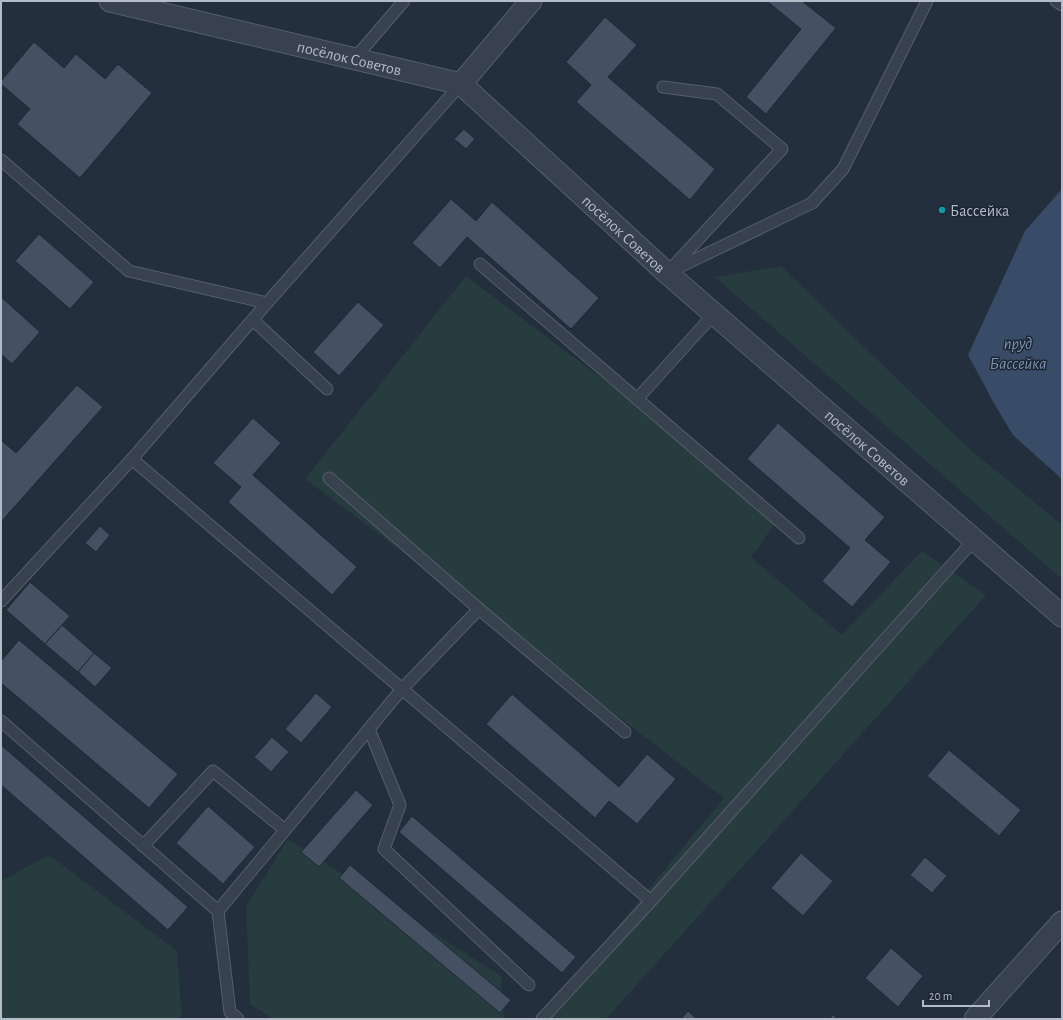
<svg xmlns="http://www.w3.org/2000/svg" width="1063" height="1020" font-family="'Alegreya Sans',sans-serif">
<rect width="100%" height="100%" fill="#242f3e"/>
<g fill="#263c3f">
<polygon points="781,266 966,446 1062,525 1062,579 715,277"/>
<polygon points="466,276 782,514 751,557 842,635 922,551 986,595 606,1019 541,1019 724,798 479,609 305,479"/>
<polygon points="288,839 501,976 504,1019 273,1019 250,1004 246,907"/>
<polygon points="49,855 177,951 182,1019 1,1019 1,881"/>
</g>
<polygon fill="#394c67" points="1062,189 1062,479 1013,435 995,405 968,355 1025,231"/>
<g fill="#455162" stroke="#1f2835">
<polygon points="767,1 802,1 836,28 766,114 746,97 801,29"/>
<polygon points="605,17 637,45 608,77 715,169 690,200 576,102 591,85 566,62"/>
<polygon points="34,42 64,68 76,54 105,79 118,64 152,93 80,178 17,124 30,109 1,84 1,81"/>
<polygon points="464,129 475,139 466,149 454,139"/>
<polygon points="451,199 476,221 492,202 599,298 571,329 467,237 440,268 412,243"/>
<polygon points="39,234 94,282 70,309 15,261"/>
<polygon points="1,297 40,332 12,364 1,354"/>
<polygon points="358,302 384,325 339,376 313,352"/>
<polygon points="77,385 103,407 1,522 1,440 16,453"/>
<polygon points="253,418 281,443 253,475 357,567 332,595 228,502 241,487 213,463"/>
<polygon points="778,423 885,517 865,540 891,562 852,607 822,581 850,548 747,459"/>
<polygon points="100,526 110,535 96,552 85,543"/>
<polygon points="30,582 70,616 45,644 6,610"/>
<polygon points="62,625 94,653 78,672 45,644"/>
<polygon points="19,640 178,774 149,808 1,683 1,661"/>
<polygon points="94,653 112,668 95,687 78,672"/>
<polygon points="316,693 332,707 301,743 285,729"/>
<polygon points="512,694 619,787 647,754 676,779 637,824 609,801 595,818 486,724"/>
<polygon points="272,737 289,752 271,772 254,757"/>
<polygon points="1,745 188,907 168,930 1,785"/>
<polygon points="949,750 1021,810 999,836 927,776"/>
<polygon points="356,790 373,805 319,867 301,852"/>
<polygon points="208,806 255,847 223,884 176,843"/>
<polygon points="412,816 576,957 562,973 399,832"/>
<polygon points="801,853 833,881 803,916 771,888"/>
<polygon points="925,857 947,876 932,893 910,875"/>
<polygon points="350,865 511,1000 500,1013 339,878"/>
<polygon points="891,948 923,976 898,1007 865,978"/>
<polygon points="688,1011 697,1019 681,1019"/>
<polygon points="833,1015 838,1019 829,1019"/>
</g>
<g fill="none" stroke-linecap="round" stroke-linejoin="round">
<defs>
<g id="service">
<polyline points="1056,1 1062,5"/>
<polyline points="355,58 404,1"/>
<polyline points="663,87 717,94 782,149 667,273 812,203 843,169 927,1"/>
<polyline points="1,160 129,271 267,303"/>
<polyline points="480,264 799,538"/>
<polyline points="253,320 327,389"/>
<polyline points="637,399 714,314"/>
<polyline points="132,459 402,689 651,901"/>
<polyline points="329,478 479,609 625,732"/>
<polyline points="1,601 132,459 267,303 461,84"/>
<polyline points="1,721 218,911 230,1012 238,1019"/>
<polyline points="369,729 400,805 384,849 529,985"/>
<polyline points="143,846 213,771 285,830"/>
<polyline points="218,911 402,689 479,609"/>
<polyline points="542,1019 651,901 974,540"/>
</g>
<g id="minor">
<path id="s1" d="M110,1L461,84L667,273L1062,616"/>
<polyline points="461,84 531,1"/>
<polyline points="975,1019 1062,922"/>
</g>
</defs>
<use href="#service" stroke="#565f6c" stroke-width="13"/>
<use href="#minor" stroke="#565f6c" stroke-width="23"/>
<use href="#service" stroke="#38414e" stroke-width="11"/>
<use href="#minor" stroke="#38414e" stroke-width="21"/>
</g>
<circle fill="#0f9aa8" stroke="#1d2633" stroke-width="1.5" cx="942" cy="210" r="4"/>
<g text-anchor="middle" stroke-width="3" stroke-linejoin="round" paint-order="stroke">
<g font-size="16" fill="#b4bcc9" stroke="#1d2633">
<text dy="6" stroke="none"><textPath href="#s1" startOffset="246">посёлок Советов</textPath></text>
<text dy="6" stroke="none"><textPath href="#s1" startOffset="582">посёлок Советов</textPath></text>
<text dy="6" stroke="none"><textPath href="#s1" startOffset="906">посёлок Советов</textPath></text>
</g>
<g font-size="16" fill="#b4bcc9" stroke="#1d2633" text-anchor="start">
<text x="950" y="216">Бассейка</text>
</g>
<g font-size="17" font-style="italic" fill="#7c92b1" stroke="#1d2633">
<text x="1018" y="349">пруд<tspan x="1018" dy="20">Бассейка</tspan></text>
</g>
</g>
<rect width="1063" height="1020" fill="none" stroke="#b4bcc9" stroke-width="4"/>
<path d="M923 1000v6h66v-6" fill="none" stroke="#b4bcc9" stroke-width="2"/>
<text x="929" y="1000" font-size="12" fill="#b4bcc9" stroke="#1d2633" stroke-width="3" paint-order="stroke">20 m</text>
</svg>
